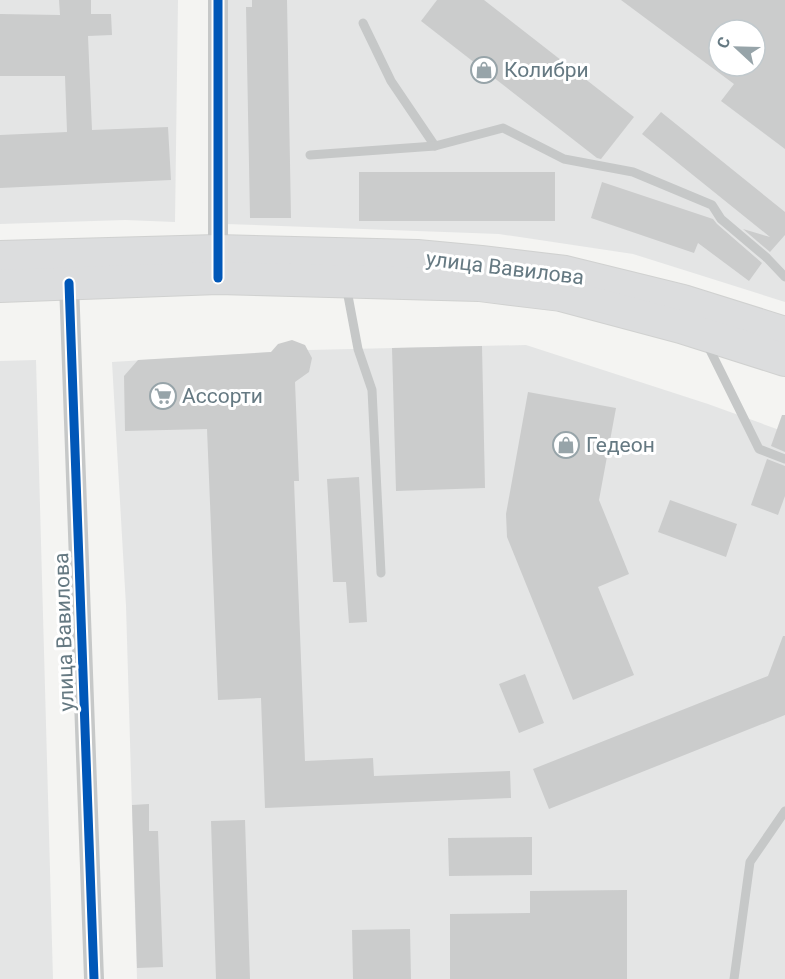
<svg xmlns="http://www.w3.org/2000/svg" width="785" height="979" font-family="Roboto,sans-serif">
<rect width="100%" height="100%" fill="#f4f4f2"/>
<g fill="#e4e5e5" fill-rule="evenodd">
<polygon points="0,0 178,0 175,222 125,220 0,224"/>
<path d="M228,0H785V302L633,254L499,234L226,224ZM719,30H755V66H719Z"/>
<polygon points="526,345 708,404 785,432 785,979 137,979 126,606 112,362 309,350"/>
<polygon points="36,360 53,979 0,979 0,361"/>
</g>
<g fill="#cbcccc" fill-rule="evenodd">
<polygon points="59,0 91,0 91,14 111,14 112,35 88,36 92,130 168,127 171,180 0,188 0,135 67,132 65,76 0,76 0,14 60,15"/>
<polygon points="252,0 287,0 291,218 250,218 246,7 252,7"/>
<polygon points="437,0 484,0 634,117 601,159 597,158 421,21"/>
<path d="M621,0H785V149L721,101L734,84ZM719,30H755V66H719Z"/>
<polygon points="661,112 785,212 785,235 770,252 743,229 770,237 642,134"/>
<rect x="359" y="172" width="196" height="49"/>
<polygon points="602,182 713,219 717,224 762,263 749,281 698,243 694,253 591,218"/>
<polygon points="292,340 305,345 312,358 309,372 295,382 299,481 294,481 305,761 373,758 374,776 510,771 511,798 265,808 261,698 218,700 207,429 125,431 124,376 138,360 271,352 278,344"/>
<polygon points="482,346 485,488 396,491 392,348"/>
<polygon points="528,392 616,408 599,500 629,574 598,587 634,675 573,700 507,537 506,514"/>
<polygon points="782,415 785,415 785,452 771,446"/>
<polygon points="767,459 785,466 785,496 778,515 751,505"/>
<polygon points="359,477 367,622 349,623 346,582 333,582 327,479"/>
<polygon points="670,500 737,524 726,557 658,532"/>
<polygon points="783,636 785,636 785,715 549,809 533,769 768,676"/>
<polygon points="525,674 544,723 519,733 499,684"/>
<polygon points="149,804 149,831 158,831 163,967 137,968 132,805"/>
<polygon points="245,820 250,979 216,979 211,821"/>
<polygon points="532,837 532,875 449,876 448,838"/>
<polygon points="627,890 627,979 450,979 450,914 530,913 530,891"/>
<polygon points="410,929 411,979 353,979 352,930"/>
</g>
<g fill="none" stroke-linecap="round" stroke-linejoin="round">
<defs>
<g id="primary">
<polyline points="0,257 217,251 417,256 481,262 565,272 683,301 785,333"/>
<polyline points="0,286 218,278 479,285 561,295 681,327 785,360"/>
</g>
</defs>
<use href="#primary" stroke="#d0d1d0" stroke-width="34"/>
<g stroke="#c6c8c8" stroke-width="9">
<polyline points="363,23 391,81 435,146"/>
<polyline points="310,155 435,146 503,128 564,159 633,172 712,205 721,219 767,258 785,277"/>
<polyline points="346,285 358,349 372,390 381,573"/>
<polyline points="707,344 759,449 785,459"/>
<polyline points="734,979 750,862 785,811"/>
</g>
<g stroke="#c6c8c8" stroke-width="20">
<polyline points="218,261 218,0"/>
<polyline points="69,283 94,979"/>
</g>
<use href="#primary" stroke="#dcddde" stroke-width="32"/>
<defs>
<g id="cycleway">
<polyline points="218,0 218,278"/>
<polyline points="69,283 94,979"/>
</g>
</defs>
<use href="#cycleway" stroke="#fff" stroke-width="13"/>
<use href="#cycleway" stroke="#0057b8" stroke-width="9"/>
</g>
<defs>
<symbol id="shop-ring" viewBox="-11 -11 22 22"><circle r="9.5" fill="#fff" stroke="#97a4a9" stroke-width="1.5"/><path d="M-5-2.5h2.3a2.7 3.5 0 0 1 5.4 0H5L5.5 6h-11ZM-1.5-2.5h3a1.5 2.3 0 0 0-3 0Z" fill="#97a4a9"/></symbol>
<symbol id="supermarket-ring" viewBox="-11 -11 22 22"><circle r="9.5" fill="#fff" stroke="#97a4a9" stroke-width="1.5"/><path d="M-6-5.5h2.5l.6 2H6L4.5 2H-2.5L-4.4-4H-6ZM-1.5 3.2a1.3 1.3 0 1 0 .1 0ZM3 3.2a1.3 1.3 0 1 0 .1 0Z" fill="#97a4a9"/></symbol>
</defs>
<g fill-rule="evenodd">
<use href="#shop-ring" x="469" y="55" width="30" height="30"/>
<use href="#supermarket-ring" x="148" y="381" width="30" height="30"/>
<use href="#shop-ring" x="551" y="430" width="30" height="30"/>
</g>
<g text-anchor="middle" stroke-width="6" stroke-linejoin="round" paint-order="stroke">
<g font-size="21" fill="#657982" stroke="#fff" text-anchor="start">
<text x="504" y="77">Колибри</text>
<text x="182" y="403">Ассорти</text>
<text x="586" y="452">Гедеон</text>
</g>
<g font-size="21" fill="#657982" stroke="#fff">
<text transform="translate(505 268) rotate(7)" y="7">улица Вавилова</text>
<text transform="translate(64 632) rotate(-92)" y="7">улица Вавилова</text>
</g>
</g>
<g transform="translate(737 48) rotate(292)"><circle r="28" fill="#ffffff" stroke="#c1c9cd" stroke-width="1.5"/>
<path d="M0-4.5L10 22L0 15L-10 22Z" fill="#97a4a9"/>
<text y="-9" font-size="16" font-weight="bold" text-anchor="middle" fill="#657982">С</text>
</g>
</svg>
